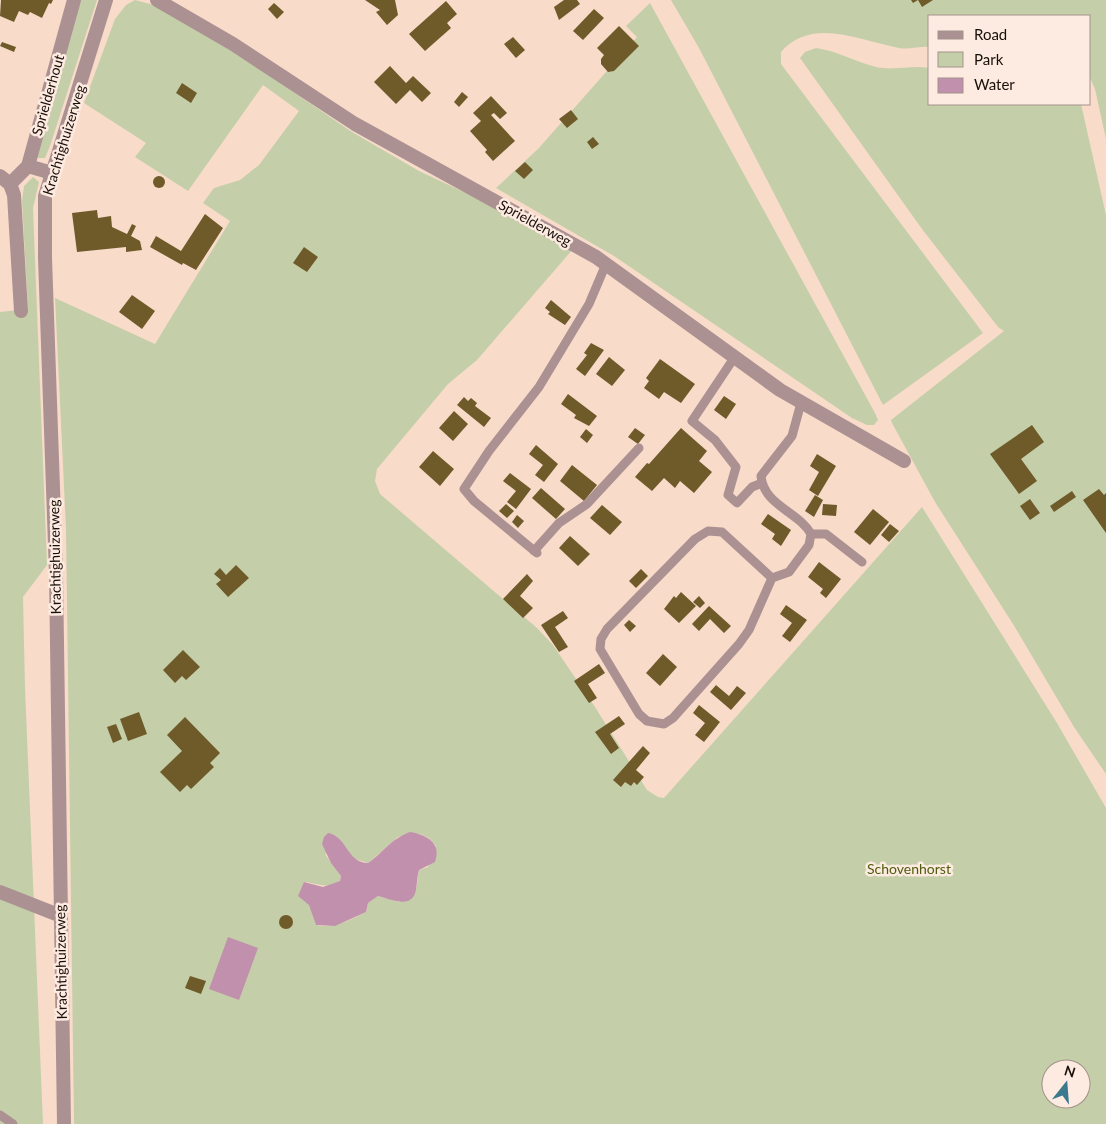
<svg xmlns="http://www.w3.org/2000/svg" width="1106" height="1124" font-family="Lato,sans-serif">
<rect width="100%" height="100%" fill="#f9dbca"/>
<g fill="#c4cfa9" fill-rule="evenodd">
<polygon points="80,0 97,0 50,146 45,158 34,158"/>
<path d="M135,0L154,5L210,35L352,132L419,171L498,208L573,249L477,360L448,384L377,469L375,481L380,494L537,628L553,645L595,707L647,790L658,797L664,798L922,507L1057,723L1106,808V1124H74L66,529L55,298L155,344L230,221L203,203L214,188L240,180L259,165L299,111L263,85L188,191L135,157L146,143L84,103L115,19L126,5ZM420,834L429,838L436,846L428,867L419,870L416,891L399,902L378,896L368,903L366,912C350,920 334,929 316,925L304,882C318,883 326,890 340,881L341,876L325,854L348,851L355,859L368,863L398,837ZM1051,1069H1081V1099H1051Z"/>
<path d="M671,0H1106V139L1095,89L1090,78V16H930V47C920,46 909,50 899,48C861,41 812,16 781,52V64L983,333L883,405L699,48Z"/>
<polygon points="650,3 875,413 878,420 874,425 867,425 852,418 614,256 496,188 538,149 637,37 626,26"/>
<path d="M816,48C838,51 855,62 876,67C894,71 911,65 930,68V104H1081L1106,215V774L1074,727L1013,624L935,502L892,423L891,420L1004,331L998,327L922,229L800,58L805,52Z"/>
<polygon points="33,177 39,182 33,208 47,565 23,597 25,688 43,1124 0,1124 0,312 28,309 22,201 24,186"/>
</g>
<g fill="#c190ad">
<path d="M410,832C427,835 442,843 435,862L419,870C417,877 417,884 416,890C412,910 390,899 378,896L368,903L366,912L335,926L316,925L309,905L298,896L304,882L323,887L340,881L341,876L331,863L322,844L324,837L328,833C347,836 347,863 368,863C384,852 389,840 410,832Z"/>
<polygon points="228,937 258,948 239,1000 209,989"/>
</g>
<g fill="#6f5a2a">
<polygon points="1,0 53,0 51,4 49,3 42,18 30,12 28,15 19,11 14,22 0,16"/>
<polygon points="365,0 395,0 398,15 387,25 376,12 380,10"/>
<polygon points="564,0 577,0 580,4 559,20 554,7"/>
<polygon points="911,0 933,0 922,7 918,0 913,3"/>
<polygon points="446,1 457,14 447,23 451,28 425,51 409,34"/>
<polygon points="274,3 284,12 277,19 268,9"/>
<polygon points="594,9 604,18 583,40 573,31"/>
<polygon points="619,26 639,46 614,71 608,72 601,64 601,59 604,55 597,48"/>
<polygon points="513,37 525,50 516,58 504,44"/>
<polygon points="2,42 16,47 14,52 0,46"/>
<polygon points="390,66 406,83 413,76 431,93 422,102 410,90 396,104 374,82"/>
<polygon points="182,83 197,93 191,103 176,93"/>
<polygon points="462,92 468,97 459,107 454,102"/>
<polygon points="491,96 507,113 500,119 494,113 491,115 515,141 493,161 485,152 487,150 470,131 481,121 473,113"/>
<polygon points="571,110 578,119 567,128 559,119"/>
<polygon points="593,137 599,144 592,149 587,142"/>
<polygon points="525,162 533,170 524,179 515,171"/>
<circle cx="159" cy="182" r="6"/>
<polygon points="97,210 98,218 111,216 112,227 127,234 132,224 136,226 131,236 140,241 142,250 126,252 126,247 77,252 72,213"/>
<polygon points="205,214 223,228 196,270 183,263 182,265 150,247 156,236 181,251"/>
<polygon points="304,247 318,257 307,272 293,263"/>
<polygon points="132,295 155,311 142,329 119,312"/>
<polygon points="551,300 571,317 565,325 548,314 550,312 545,308"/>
<polygon points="591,343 604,350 585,376 576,369 587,355 584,353"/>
<polygon points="609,357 625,370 612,386 596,374"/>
<polygon points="660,359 695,384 681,403 664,392 659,399 644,388 649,381 646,378"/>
<polygon points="568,394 597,416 589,426 574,418 576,415 561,404"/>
<polygon points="724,396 736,404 726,419 714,410"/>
<polygon points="464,397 468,401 471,398 477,403 475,406 491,418 484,427 457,405"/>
<polygon points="454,411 468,424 453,441 439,428"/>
<polygon points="1032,425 1044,442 1021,459 1037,481 1019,494 990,454"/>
<polygon points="635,428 645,435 638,444 628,437"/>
<polygon points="681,428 707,451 699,461 712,472 694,493 680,481 675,488 664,478 652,491 635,477 647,463 649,464"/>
<polygon points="586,429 593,435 587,443 580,437"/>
<polygon points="536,445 558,464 544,482 535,475 543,465 529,454"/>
<polygon points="433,451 454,469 440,486 419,467"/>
<polygon points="817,454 836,466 818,496 809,490 819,472 810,466"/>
<polygon points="572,465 597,485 584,501 560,481"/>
<polygon points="510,473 531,489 516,509 507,502 516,491 503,481"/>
<polygon points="541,488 565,509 556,519 532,498"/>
<polygon points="1099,489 1104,495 1106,493 1106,533 1083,500"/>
<polygon points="1072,491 1076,497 1054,512 1050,506"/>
<polygon points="815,495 823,500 814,517 805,511"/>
<polygon points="1030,499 1040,513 1030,520 1020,506"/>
<polygon points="506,504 514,511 507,518 499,511"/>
<polygon points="823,504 837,505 836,516 822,515"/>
<polygon points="602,505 622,522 610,535 590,518"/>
<polygon points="873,509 889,522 870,545 854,532"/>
<polygon points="768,514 791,530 781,546 772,539 775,534 761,524"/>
<polygon points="517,515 524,521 518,528 512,522"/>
<polygon points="890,524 899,531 889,542 881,535"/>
<polygon points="570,536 590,554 578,566 559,548"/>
<polygon points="819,562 841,579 826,598 820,593 823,589 808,577"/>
<polygon points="236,565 249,578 228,597 216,584 221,580 214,574 220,568 226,575"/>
<polygon points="641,569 648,576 636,588 629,581"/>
<polygon points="527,574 533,581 520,596 533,608 523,618 503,599"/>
<polygon points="681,592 696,606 679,623 664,609 674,596 676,598"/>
<polygon points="699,596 705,603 700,608 693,602"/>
<polygon points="786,605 807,620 790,642 782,636 792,623 780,614"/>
<polygon points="709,606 731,626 724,633 710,619 699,631 692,624"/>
<polygon points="563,611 568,618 555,627 568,647 559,652 541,625"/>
<polygon points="629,620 636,626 630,632 624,625"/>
<polygon points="183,650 200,667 186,680 182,676 175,683 163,670"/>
<polygon points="663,654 677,667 660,686 646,673"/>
<polygon points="599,664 605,673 588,684 597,698 589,703 574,681"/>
<polygon points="716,685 729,696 737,686 746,693 731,710 710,692"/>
<polygon points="699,705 720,722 704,742 695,735 705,723 693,713"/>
<polygon points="139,712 147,734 128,741 120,719"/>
<polygon points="619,716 625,724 610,734 619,748 611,754 595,732"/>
<polygon points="185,717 220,753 210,763 214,767 191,789 187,785 180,792 160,772 182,751 167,735"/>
<polygon points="116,724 122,739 113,743 107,727"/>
<polygon points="643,746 650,753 636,770 644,777 637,785 634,782 631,786 625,782 621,787 613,780"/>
<circle cx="286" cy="922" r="7"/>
<polygon points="190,976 206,981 201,994 185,988"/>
</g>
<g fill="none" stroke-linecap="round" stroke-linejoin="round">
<g stroke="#ac9192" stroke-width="9">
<polyline points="734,358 692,421 715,440 736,467 728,495 737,503 752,487 762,483"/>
<polyline points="811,534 826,534 862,562"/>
<polyline points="534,551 559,523 587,504 639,448"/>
<polyline points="537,553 474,501 464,489 489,451 539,387 589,304 606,264"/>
<path d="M772,578L722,532L708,531L695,539L607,629L601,639L600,649L639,714L647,721L664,724L673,718L739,644L749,630L772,578L789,572L809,545L811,534C798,511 764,506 761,476L792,436L801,403"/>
<polyline points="0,1115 13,1124"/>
</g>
<g stroke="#ac9192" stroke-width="14">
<polyline points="157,0 233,44 355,124 596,257 780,390 904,461"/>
<polyline points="28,166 52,173"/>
<polyline points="0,176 10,184 14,195 21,311"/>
<polyline points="10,184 28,166 74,0"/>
<polyline points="0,892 61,916"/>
<polyline points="64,1124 56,574 45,258 45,196 106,0"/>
</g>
</g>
<g text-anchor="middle" stroke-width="5" stroke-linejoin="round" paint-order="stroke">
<g font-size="14" fill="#190f0a" stroke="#fdebe1">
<text transform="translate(48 95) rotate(-74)" y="5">Sprielderhout</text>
<text transform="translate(64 140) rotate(-73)" y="5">Krachtighuizerweg</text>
<text transform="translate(535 223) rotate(29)" y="5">Sprielderweg</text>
<text transform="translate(55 557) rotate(-91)" y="5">Krachtighuizerweg</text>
<text transform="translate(61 962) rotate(-91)" y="5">Krachtighuizerweg</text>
</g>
<g font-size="14" fill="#4e5d0d" stroke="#fdebe1">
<text x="909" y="874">Schovenhorst</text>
</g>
</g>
<rect x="928" y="15" width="162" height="90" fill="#fdebe1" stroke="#a2938b"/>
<rect x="938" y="31" width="25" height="8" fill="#ac9192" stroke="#a2938b"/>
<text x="974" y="40" font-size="15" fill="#190f0a">Road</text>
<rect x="938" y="52" width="25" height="15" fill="#c4cfa9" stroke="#a2938b"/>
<text x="974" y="65" font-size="15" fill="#190f0a">Park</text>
<rect x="938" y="78" width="25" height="15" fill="#c190ad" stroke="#a2938b"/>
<text x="974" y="90" font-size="15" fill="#190f0a">Water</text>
<g transform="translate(1066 1084) rotate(17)"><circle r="24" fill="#fdebe1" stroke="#a2938b"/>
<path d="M0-4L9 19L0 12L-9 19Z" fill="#3b798f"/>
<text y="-8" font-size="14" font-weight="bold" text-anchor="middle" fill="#190f0a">N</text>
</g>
</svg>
